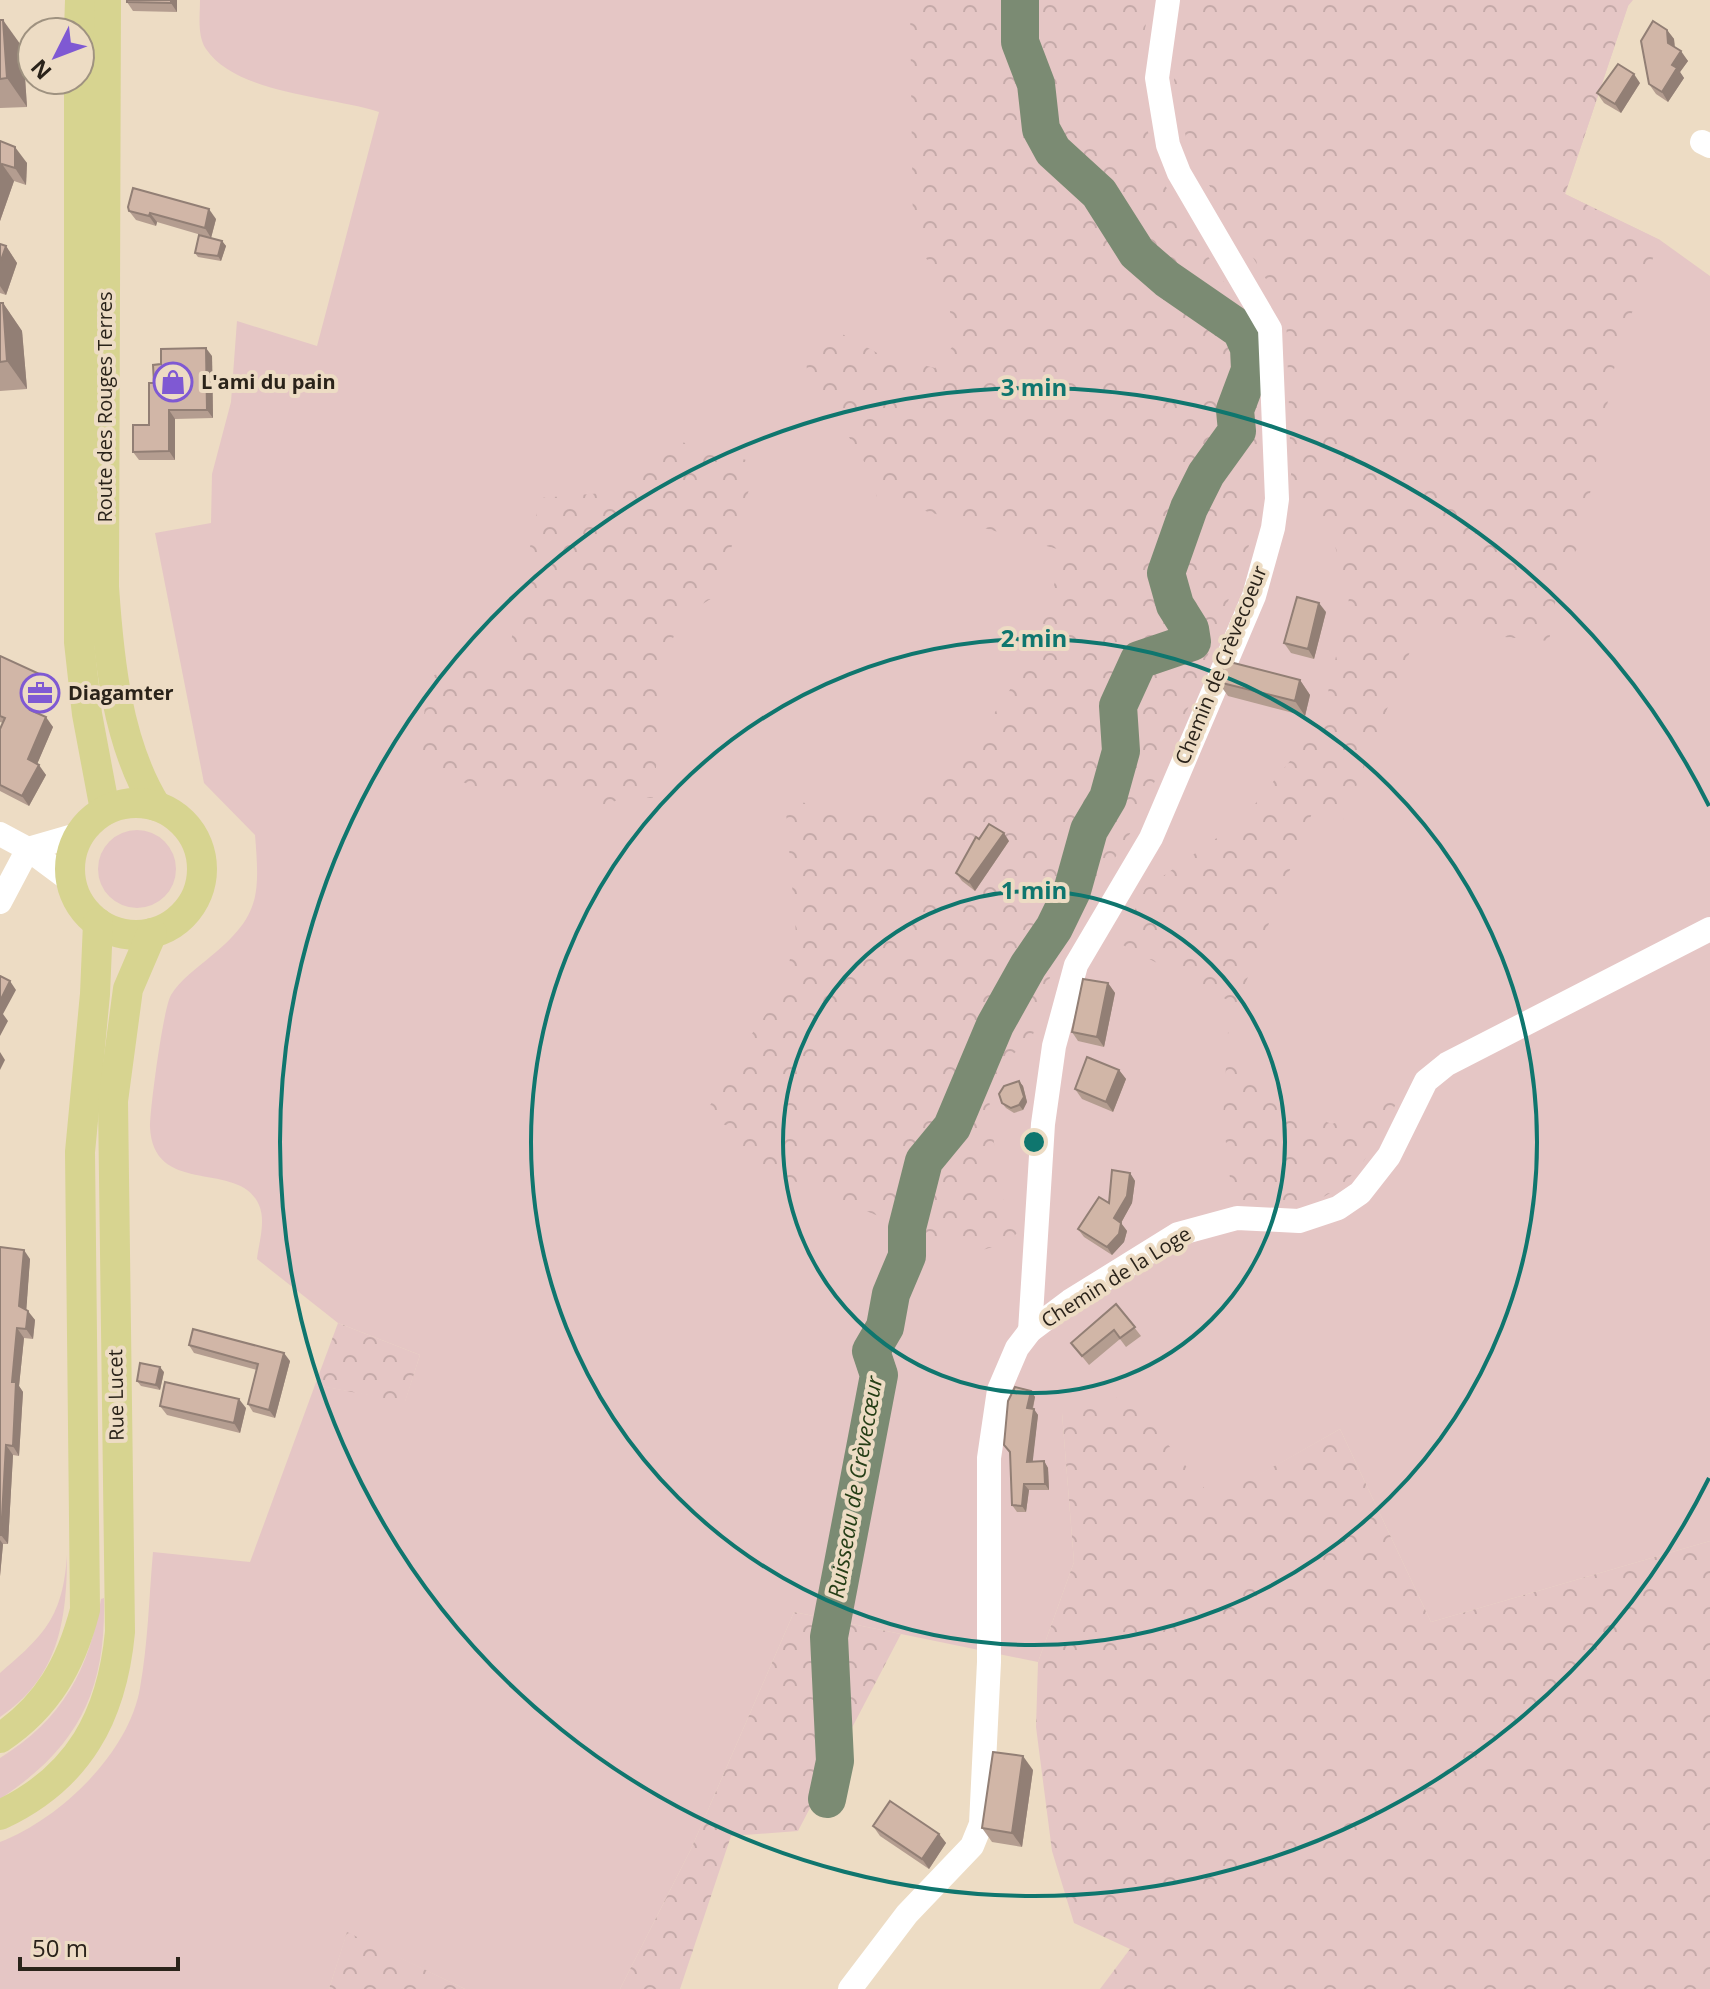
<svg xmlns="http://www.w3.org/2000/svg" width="1710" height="1989" font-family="'Open Sans',sans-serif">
<defs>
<pattern id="forest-crowns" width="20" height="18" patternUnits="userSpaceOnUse" patternTransform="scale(2)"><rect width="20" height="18" fill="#e5c6c5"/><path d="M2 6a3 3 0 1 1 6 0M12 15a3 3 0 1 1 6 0" fill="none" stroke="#c5aaa9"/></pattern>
</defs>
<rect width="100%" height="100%" fill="#eddcc4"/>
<g fill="#e5c6c5">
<path d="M200,0H1633L1628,6L1565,194L1660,240L1710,276V1541L1431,1622L1340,1429L1214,1501L1062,1413L1074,1562L1038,1662L794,1612L691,1849L620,1989H465L347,1933L329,1989H0V1842C60,1819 129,1753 140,1688C148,1644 149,1597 153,1552L250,1562L315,1385L405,1401L420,1355L338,1323L257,1259C259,1242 266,1221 259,1205C240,1159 153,1198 150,1127C150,1109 163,1009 171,995C180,980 197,968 210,957C260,916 260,896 255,835L204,783L155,533L211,523L212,474L231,402L237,321L317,346L379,112C331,96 236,94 206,49C197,35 200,16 200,0Z"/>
<circle cx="137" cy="869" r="39"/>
<path d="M67,1555C67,1621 58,1678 0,1717V1673C45,1635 63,1616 67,1555Z"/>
<path d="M104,1598C106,1692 78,1747 0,1799V1758C63,1719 89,1670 101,1599Z"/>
</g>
<g fill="url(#forest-crowns)">
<path d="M910,0H1151L1137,67L1154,167L1255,334L1260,516L1188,708L1134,827L1058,950L1032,1038L1004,1062L988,1090L1000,1195L1022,1228L1008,1242L970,1254L734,1156L741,1130L703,1118L743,1046L782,992L796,934L786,812L799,802C820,805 864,819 883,815C931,804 1002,710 1023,666C1041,629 1053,590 1064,551L877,497L868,468L836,416L808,385L805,344L831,328L881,355L935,368L957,341L945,290L913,236Z"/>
<polygon points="1188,0 1617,0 1628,6 1565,194 1660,240 1618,349 1580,545 1560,573 1549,641 1419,629 1342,822 1314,808 1237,1005 1119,943 1145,889 1242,820 1321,723 1350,594 1328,524 1292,505 1286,312 1189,152 1174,80"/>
<polygon points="678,441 757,463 717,595 680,618 657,685 659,738 653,798 624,796 606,806 562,788 522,796 489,793 422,765 426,677 497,660 509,651 540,498 616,492"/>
<path d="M1228,1032C1258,1089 1269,1103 1332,1124L1365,1112L1405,1084C1381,1136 1356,1196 1294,1207C1275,1210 1252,1206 1233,1205L1223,1117Z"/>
<polygon points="338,1323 420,1355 405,1402 315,1385"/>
<polygon points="1127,1395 1214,1500 1340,1429 1431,1622 1710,1541 1710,1989 1100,1989 1130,1949 1074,1923 1052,1851 1036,1727 1038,1662 1074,1562 1062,1413"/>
<polygon points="794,1612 901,1634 798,1831 731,1836 680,1989 620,1989 691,1849"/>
<polygon points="347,1932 465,1989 329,1989"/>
</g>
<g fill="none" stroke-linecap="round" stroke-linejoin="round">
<polyline stroke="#7b8b73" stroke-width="38" points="827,1799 835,1761 829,1637 879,1375 871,1351 885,1327 891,1294 907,1256 907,1228 924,1161 952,1127 995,1025 1028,966 1054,928 1072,891 1089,830 1108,798 1121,751 1118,706 1139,660 1192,642 1190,629 1175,605 1166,573 1189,508 1206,474 1237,431 1235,410 1250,370 1249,348 1241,330 1167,279 1137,253 1099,193 1053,151 1041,129 1036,84 1020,42 1020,0"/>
<g stroke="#fff" stroke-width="24">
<polyline points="1702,142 1710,146"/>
<polyline points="0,834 28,849 71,881"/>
<polyline points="28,849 80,834"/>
<polyline points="0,902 28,849"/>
<polyline points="1030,1331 1043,1124 1054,1046 1076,965 1151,838 1254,596 1273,528 1277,499 1270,329 1179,173 1168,145 1157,78 1168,0"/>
<polyline points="850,1989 907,1914 972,1846 981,1824 989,1662 989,1458 999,1390 1017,1348 1030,1331 1070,1301 1178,1234 1237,1218 1299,1221 1338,1208 1360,1193 1389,1156 1426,1081 1447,1064 1710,929"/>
</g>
<g stroke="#d7d490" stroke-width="30">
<path d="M106,0L104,587C109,660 117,743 156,806"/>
<polyline points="79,32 80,0"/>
<polyline points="79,80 79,642 87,714 105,810"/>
<circle cx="136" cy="869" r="66"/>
<path d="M0,1738C48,1706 71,1664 85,1610L80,1152L95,994L98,923"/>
<path d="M0,1815C79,1778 112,1716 120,1632L113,1101L128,989L152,933"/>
</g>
</g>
<g fill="#b49d90">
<polygon points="127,0 177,0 177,12 133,11 127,2"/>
<polygon points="0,20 23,48 27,107 0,108"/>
<polygon points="1667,30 1674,39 1675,47 1688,61 1680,72 1684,78 1668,102 1656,94 1649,84"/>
<polygon points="1640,83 1621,113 1604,103 1597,93"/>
<polygon points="0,141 27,163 26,185 14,181 0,221"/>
<polygon points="129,211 216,219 211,238 222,241 226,246 221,261 198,257 195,253 208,237 157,222 156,226 136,220"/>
<polygon points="0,244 6,246 17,263 6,295 0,293"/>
<polygon points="0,303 3,303 22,331 27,389 0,391"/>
<polygon points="212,356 213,418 175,419 175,460 139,460 133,452 149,425 154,383 161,364"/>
<polygon points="1326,612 1314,659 1291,653 1284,643"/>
<polygon points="0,656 53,687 40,714 53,727 37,764 46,775 29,806 0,791 0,729 3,723 0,722"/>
<polygon points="1300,680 1310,695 1305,716 1228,696 1218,682"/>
<polygon points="979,839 1009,841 975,891 962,881 956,873"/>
<polygon points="1108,983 1115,993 1104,1047 1078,1041 1072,1032"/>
<polygon points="1119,1070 1126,1079 1113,1112 1082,1099 1075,1089"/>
<polygon points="1019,1081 1023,1086 1027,1102 1023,1110 1014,1113 1006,1108 1002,1103"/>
<polygon points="1130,1173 1135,1181 1132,1203 1121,1223 1127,1231 1124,1242 1112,1255 1084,1237 1078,1229 1109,1203"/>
<polygon points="0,1247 30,1259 26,1310 35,1320 33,1339 24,1338 19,1386 23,1392 19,1456 13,1455 8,1544 3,1544 0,1576"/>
<polygon points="1116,1304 1141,1336 1126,1347 1120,1339 1089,1365 1071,1343"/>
<polygon points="189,1345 290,1361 275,1418 253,1412 248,1404 257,1370 194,1353"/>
<polygon points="164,1372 160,1390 141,1386 137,1381"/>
<polygon points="1031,1391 1035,1397 1033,1409 1038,1415 1032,1462 1044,1461 1048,1468 1049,1490 1029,1490 1026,1512 1017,1512 1012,1505 1010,1453 1004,1445"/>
<polygon points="160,1406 246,1408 240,1433 167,1415"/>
<polygon points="1033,1770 1022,1847 992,1842 982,1828"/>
<polygon points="873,1826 939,1834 946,1843 929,1869 880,1836"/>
</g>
<g fill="#927f75">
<polygon points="171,0 177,0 177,12 171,3"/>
<polygon points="3,20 23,48 27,107 7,78"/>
<polygon points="1667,30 1674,39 1675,53 1668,43"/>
<polygon points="1681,51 1688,61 1680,72 1684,78 1668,102 1662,92 1672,65"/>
<polygon points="1634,74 1640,83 1621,113 1615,104"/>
<polygon points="15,147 27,163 26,185 15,168"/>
<polygon points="2,164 14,181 0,221 0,171"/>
<polygon points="209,209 216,219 211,238 205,228"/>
<polygon points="150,213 157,222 156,226 149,216"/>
<polygon points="222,241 226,246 221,261 218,256"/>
<polygon points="6,246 17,263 6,295 0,286 0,263"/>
<polygon points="3,303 22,331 27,389 7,361"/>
<polygon points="206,348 212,356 213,418 207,410"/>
<polygon points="169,410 175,419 175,460 169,451"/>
<polygon points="1319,603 1326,612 1314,659 1308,649"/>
<polygon points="46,677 53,687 37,720 30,710"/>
<polygon points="1300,680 1310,695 1305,716 1295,701"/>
<polygon points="46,717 53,727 35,769 28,759"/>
<polygon points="39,765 46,775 29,806 22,796"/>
<polygon points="1004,833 1009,841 975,891 969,882"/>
<polygon points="10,981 16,990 3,1014 8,1021 0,1036 0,1001"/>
<polygon points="1108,983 1115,993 1104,1047 1097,1037"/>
<polygon points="0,1052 5,1060 0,1070"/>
<polygon points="1119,1070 1126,1079 1113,1112 1106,1102"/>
<polygon points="1019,1081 1023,1086 1027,1102 1023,1110 1019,1105"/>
<polygon points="1130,1173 1135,1181 1132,1203 1121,1223 1127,1231 1124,1242 1112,1255 1107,1247 1114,1218"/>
<polygon points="24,1250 30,1259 26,1315 19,1306"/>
<polygon points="28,1311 35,1320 33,1339 26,1329"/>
<polygon points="17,1328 24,1338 19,1386 23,1392 19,1456 13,1446 12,1382"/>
<polygon points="284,1353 290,1361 275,1418 269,1410"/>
<polygon points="160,1367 164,1372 160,1390 156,1385"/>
<polygon points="1031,1391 1035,1397 1031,1415 1027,1408"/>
<polygon points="239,1399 246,1408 240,1433 234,1423"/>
<polygon points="1034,1409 1038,1415 1032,1468 1027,1462"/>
<polygon points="6,1445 13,1455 8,1544 1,1535"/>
<polygon points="1044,1461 1048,1468 1049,1490 1045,1484"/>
<polygon points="1024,1484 1029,1490 1026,1512 1022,1506"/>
<polygon points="0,1540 3,1544 0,1576"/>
<polygon points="1023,1756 1033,1770 1022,1847 1012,1833"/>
<polygon points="939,1834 946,1843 929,1869 922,1859"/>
</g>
<g fill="#d1b6a7" stroke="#927f75" stroke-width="2">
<polygon points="127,0 171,0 171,3 127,2"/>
<polygon points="0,20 3,20 7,78 0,79"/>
<polygon points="1653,21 1667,30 1668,43 1681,51 1672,65 1677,68 1662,92 1649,84 1641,41"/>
<polygon points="1618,64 1634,74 1615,104 1597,93"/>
<polygon points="0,141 15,147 15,168 2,164 0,171"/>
<polygon points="133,188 209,209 205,228 150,213 149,216 129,211 128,207"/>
<polygon points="199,235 222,241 218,256 195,253"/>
<polygon points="0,244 6,246 0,263"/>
<polygon points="0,303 3,303 7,361 0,362"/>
<polygon points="206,348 207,410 169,410 169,451 133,452 133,425 149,425 149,383 154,383 153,365 161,364 161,349"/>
<polygon points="1297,597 1319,603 1308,649 1284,643"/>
<polygon points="0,656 46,677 30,710 46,717 28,759 39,765 22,796 0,785 0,729 5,718 0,716"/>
<polygon points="1226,661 1300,680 1295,701 1218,682"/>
<polygon points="989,824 1004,833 969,882 956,873 976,837 979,839"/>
<polygon points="0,976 10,981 0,1001"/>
<polygon points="1083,979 1108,983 1097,1037 1072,1032"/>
<polygon points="1087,1057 1119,1070 1106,1102 1075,1089"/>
<polygon points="1019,1081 1024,1097 1019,1105 1011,1108 1002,1103 999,1094 1004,1086"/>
<polygon points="1112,1170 1130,1173 1127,1196 1114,1218 1121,1223 1119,1234 1107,1247 1078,1229 1099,1197 1109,1203"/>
<polygon points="0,1247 24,1250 19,1306 28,1311 26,1329 17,1328 12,1382 16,1382 13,1446 6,1445 1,1535 0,1535"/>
<polygon points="1116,1304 1135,1327 1120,1338 1114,1330 1082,1356 1071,1343"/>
<polygon points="193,1329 284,1353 269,1410 248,1404 258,1364 189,1345"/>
<polygon points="140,1363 160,1367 156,1385 137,1381"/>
<polygon points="165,1382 239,1399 234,1423 160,1406"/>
<polygon points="1015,1387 1031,1391 1027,1408 1034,1409 1027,1462 1044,1461 1045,1484 1024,1484 1022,1506 1012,1505 1010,1452 1004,1445 1008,1401"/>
<polygon points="993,1752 1023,1756 1012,1833 982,1828"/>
<polygon points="890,1801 939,1834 922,1859 873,1826"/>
</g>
<g fill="none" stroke="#0f766e" stroke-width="4">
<circle cx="1034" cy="1142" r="251"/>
<circle cx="1034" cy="1142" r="503"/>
<path d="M1709 1478A754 754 0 1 1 1709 806"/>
</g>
<defs>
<symbol id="shop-ring" viewBox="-11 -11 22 22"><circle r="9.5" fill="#eddcc4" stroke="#7f59d3" stroke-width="1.5"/><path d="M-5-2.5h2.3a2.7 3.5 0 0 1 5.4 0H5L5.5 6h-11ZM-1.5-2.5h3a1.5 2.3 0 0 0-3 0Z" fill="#7f59d3"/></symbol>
<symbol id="office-ring" viewBox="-11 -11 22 22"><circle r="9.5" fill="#eddcc4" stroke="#7f59d3" stroke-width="1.5"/><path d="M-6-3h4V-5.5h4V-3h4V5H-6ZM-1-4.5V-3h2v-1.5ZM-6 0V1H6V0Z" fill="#7f59d3"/></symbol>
</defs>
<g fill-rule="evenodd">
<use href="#shop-ring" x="151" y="360" width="44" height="44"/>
<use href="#office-ring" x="18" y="671" width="44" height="44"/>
</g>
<g text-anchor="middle" stroke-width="8" stroke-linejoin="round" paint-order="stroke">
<g font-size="20" font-weight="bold" fill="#2a231a" stroke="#eddcc4" text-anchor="start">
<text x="201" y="389">L'ami du pain</text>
<text x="68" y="700">Diagamter</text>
</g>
<g font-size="20" fill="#2a231a" stroke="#eddcc4">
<text transform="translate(105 407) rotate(-90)" y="7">Route des Rouges Terres</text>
<text transform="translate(1221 665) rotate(-68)" y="7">Chemin de Crèvecoeur</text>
<text transform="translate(1116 1277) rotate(-32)" y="7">Chemin de la Loge</text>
<text transform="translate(116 1395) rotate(-91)" y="7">Rue Lucet</text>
</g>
<g font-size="22" font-style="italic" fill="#253e16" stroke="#eddcc4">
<text transform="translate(855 1487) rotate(-80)" y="8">Ruisseau de Crèvecœur</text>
</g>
</g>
<circle cx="1034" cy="1142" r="12" fill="#0f766e" stroke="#eddcc4" stroke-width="4"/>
<g font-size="24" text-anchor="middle" font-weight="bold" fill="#0f766e" stroke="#eddcc4" stroke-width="8" stroke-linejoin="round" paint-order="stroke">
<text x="1034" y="396">3 min</text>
<text x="1034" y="647">2 min</text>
<text x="1034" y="899">1 min</text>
</g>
<g transform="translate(56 56) rotate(228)"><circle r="38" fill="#eddcc4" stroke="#9f9280" stroke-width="2"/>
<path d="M0-6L14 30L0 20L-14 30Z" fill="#7f59d3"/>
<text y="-12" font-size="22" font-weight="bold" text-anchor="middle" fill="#2a231a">N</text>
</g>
<path d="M20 1957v12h158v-12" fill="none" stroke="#2a231a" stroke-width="4"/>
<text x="32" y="1957" font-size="24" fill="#2a231a" stroke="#eddcc4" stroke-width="6" paint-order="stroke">50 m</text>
</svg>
